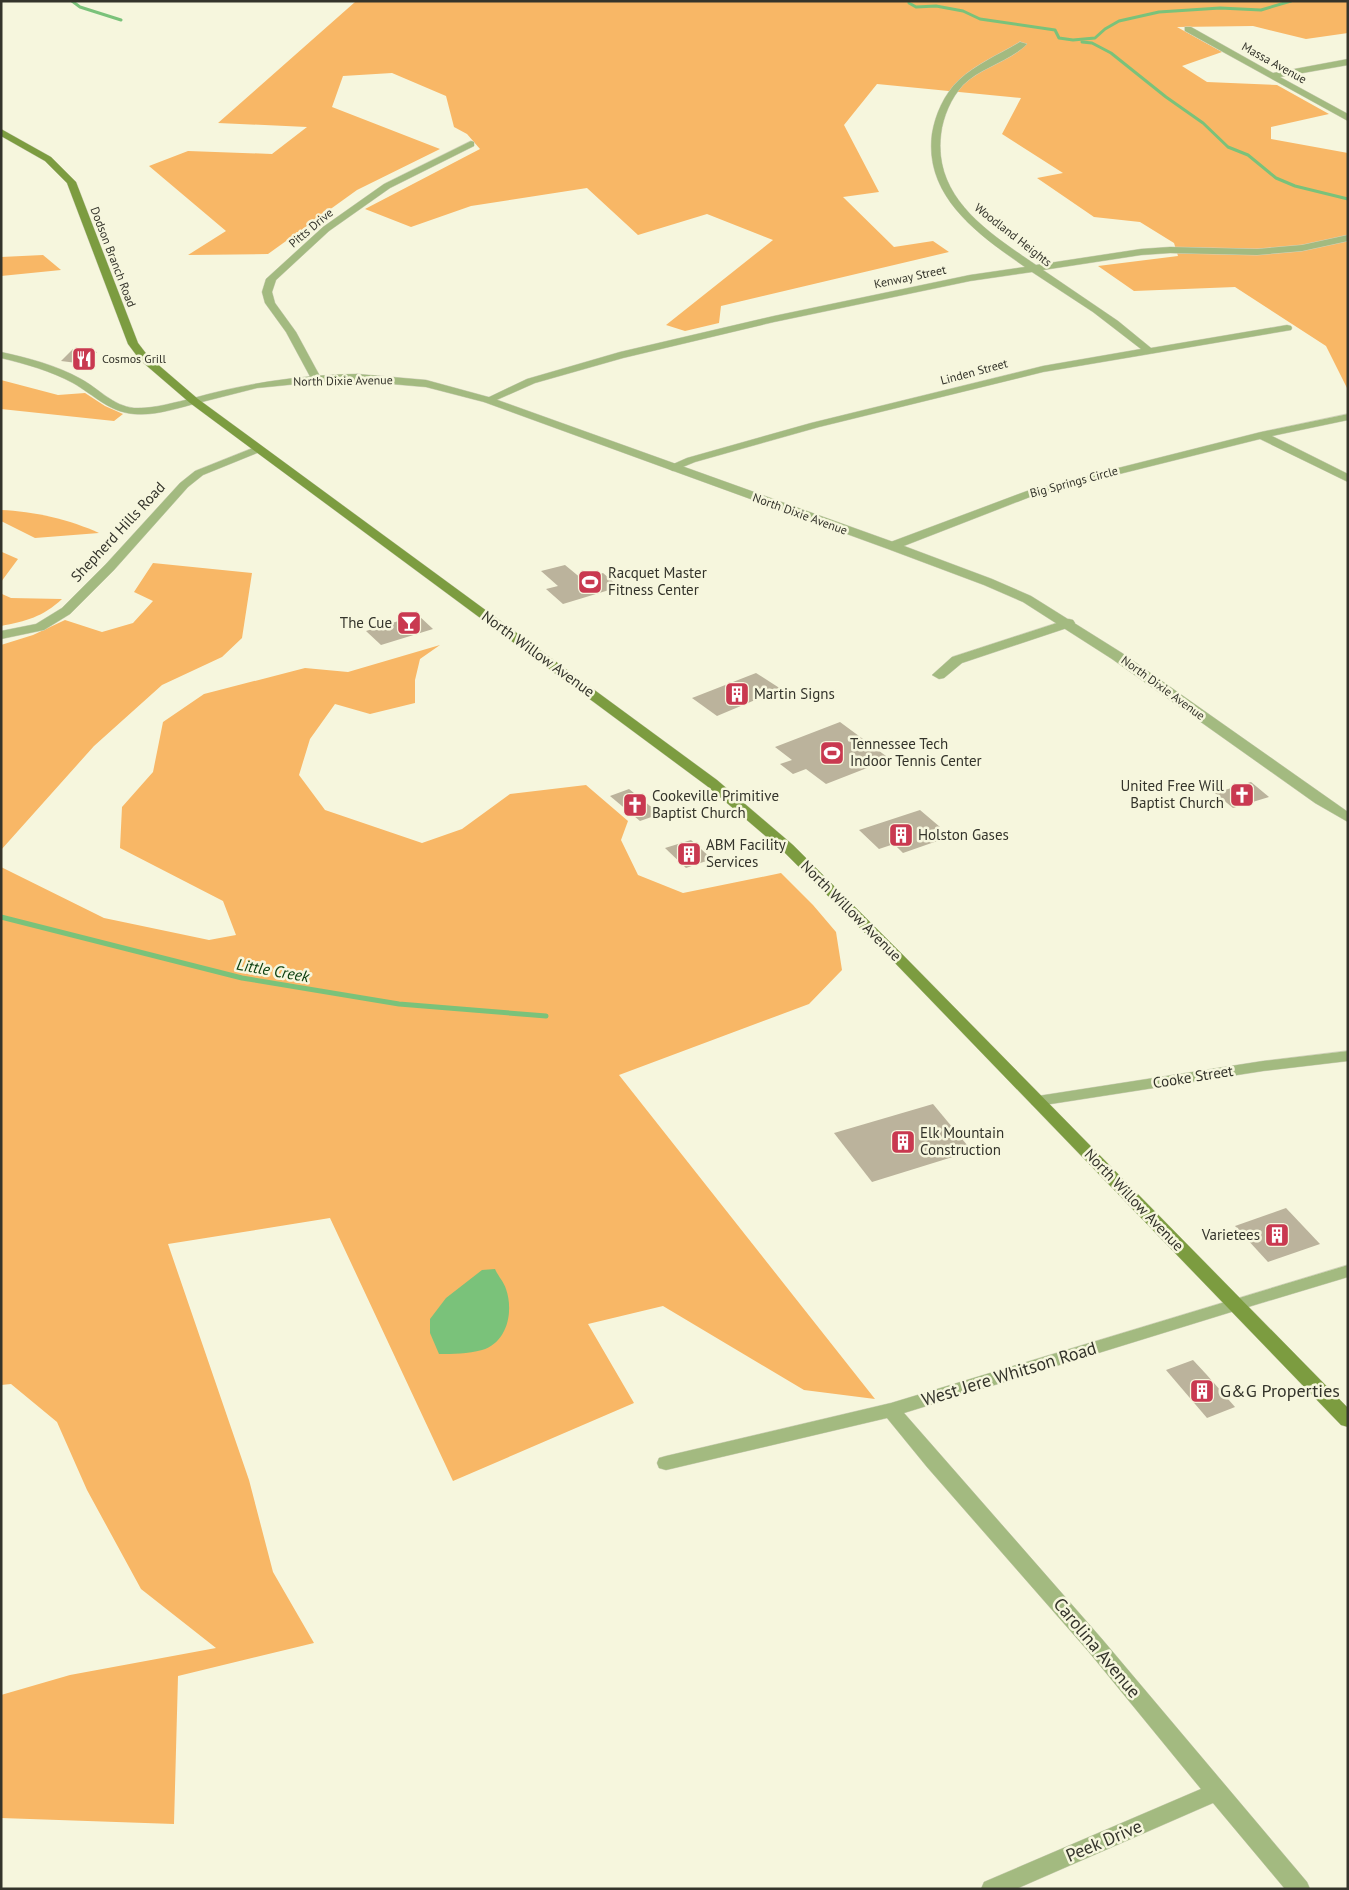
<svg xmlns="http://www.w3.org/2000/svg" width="1349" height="1890" font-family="'PT Sans',sans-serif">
<rect width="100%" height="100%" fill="#f6f6dd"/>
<g fill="#f8b766">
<polygon points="351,1 1348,1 1348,33 1306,39 1253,26 1177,27 1222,52 1182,66 1207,82 1277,85 1329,114 1271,127 1271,139 1348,153 1348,390 1326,346 1235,287 1134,291 1098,266 1178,256 1174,243 1140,222 1094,217 1037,178 1063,173 1002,134 1021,98 877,84 844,125 879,192 843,197 894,247 933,241 949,252 721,306 719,323 685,331 666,325 773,240 707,214 638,235 587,188 471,206 411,227 365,209 480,149 467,134 454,127 446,96 392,73 343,76 332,107 440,149 357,190 268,254 188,255 226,231 149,166 188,151 272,154 307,127 218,123 355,2"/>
<polygon points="43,255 61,270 1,276 1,257"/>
<polygon points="1,380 58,395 85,393 105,406 123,414 114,421 1,409"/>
<path d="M1,510C33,511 71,520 99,533L35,538L1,521Z"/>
<polygon points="1,549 2,552 18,559 1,582"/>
<polygon points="153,563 252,573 242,638 222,657 162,685 94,746 1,850 1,645 33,635 65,620 102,632 133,623 153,601 134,592"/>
<path d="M1,591L2,594L11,598L62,599C43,617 26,621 1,626Z"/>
<polygon points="440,645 420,659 415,680 415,703 370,714 335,704 310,739 299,775 325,810 422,843 462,829 510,794 586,785 628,821 621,840 638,875 683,893 781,873 813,905 836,932 842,970 809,1004 619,1075 875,1399 804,1390 663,1306 588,1324 634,1403 453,1481 330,1218 168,1244 249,1480 273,1572 314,1643 178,1676 174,1824 1,1818 1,1695 70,1675 216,1648 141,1589 87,1490 57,1422 11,1384 1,1385 1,867 104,918 209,940 236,935 223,901 120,848 122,807 153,772 163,722 204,694 305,668 348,672"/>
</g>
<path fill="#7ac27a" d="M495,1269C498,1276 504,1282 506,1289C514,1312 507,1343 482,1350C468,1354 453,1354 439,1354L430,1333V1319L446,1298L482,1270Z"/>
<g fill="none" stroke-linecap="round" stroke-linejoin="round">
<g stroke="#7ac27a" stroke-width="3">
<polyline points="72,1 80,7 121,20"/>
<polyline points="909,1 909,3 916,7 936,6 963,11 980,19 1055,30 1059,38 1073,40 1095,38 1105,29 1119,21 1159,12 1220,8 1261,10 1291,1"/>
<polyline points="1082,42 1092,43 1111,53 1166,97 1203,123 1228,147 1248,155 1276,178 1295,186 1348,199"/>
</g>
<polyline stroke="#7ac27a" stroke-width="5" points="1,917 242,978 399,1004 546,1016"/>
</g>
<g fill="#bbb39c">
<polygon points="73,349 97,352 85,364 61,361"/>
<polygon points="565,565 582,579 603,573 619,587 563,604 546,589 558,586 541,571"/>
<polygon points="418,615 433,629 381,645 366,631"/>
<polygon points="756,673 781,689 717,716 692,698"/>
<polygon points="840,722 890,759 826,784 806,769 793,774 780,764 792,760 775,747"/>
<polygon points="1251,782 1269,797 1233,808 1215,793"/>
<polygon points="629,789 660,814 640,821 610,796"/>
<polygon points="920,810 940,827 932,830 943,839 903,853 894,844 879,849 859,830"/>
<polygon points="691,840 712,859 686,868 665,848"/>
<polygon points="933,1104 972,1151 872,1182 834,1133"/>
<polygon points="1286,1208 1320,1244 1268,1262 1235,1226"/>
<polygon points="1193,1360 1206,1374 1235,1407 1207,1418 1166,1370"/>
</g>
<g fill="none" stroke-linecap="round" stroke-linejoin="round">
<defs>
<g id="minor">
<polygon points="1185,27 1191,27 1273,73 1348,59 1348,65 1280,77 1348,114 1348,121 1185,31"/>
<path d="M1020,42L1027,44C1009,62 981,67 963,85C951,98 943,117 941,134C933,198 989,233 1036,265L1141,249L1170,247L1257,249L1302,245L1348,235V241L1302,251L1257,255L1170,253L1141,255L1043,270L1118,321L1151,348L1287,325L1291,326L1292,328L1291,330L1043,372L819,427L695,462L673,471L667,468L669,466L687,458L811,423L1043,366L1141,349L1093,312L1032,272L970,281L774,322L623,358L535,383L492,402H484L483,400L527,379L620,352L774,316L970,275L1025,267C979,235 924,197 932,134C935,115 944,94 959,80C976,64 1000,54 1020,42Z"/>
<polygon points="471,141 474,142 474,146 390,188 329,231 276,280 272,292 275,303 296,332 322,380 317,383 313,382 286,332 265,303 262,292 266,279 323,227 384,184"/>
<path d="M1,352C28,358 56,365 81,379C98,388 113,406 134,408C154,409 175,402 194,398L199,401L198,403C178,408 155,416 134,414C109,412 94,395 73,383C51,371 26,364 1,358Z"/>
<polygon points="1348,414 1348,420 1272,436 1348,474 1348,482 1260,439 1035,495 896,549 892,550 886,546 888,543 1027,491 1261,432"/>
<polygon points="258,446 262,447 264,449 262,451 203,475 188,487 114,570 70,614 44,630 1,639 1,631 36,624 62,608 106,564 180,483 195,471"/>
<polygon points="1069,619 1073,620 1075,623 1073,626 962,663 944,678 939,679 932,675 952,657"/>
<polygon points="1348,1051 1348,1061 1263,1071 1038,1106 1032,1105 1030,1101 1032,1097 1038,1096 1263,1061"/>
<polygon points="1235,1299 1241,1301 1244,1305 1241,1309 904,1413 1102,1639 1307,1882 1310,1889 1285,1889 1213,1803 1016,1889 981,1889 984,1882 1201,1789 1088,1651 927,1467 887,1418 666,1470 659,1468 657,1463 659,1458 666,1456 891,1403"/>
</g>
<g id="tertiary">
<path d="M357,374L426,380L492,398L896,543L992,579L1031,596L1122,653L1348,812V822L1315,803L1112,659L1023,602L984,585L888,549L484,402L426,387L357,381L317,382L257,388L194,404L189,401L190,399C246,383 300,375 357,374Z"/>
<polygon points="1348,1265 1348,1277 1235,1311 1229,1309 1226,1305 1229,1301"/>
</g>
<polygon id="secondary" points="1,129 51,157 76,182 138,343 148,356 198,399 717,780 793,845 904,956 1348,1408 1348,1427 1341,1425 894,962 783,851 707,786 190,403 140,360 128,344 67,183 45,161 1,136"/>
</defs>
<use href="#minor" stroke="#d3d3bd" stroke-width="1"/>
<use href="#tertiary" stroke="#d3d3bd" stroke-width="1"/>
<use href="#secondary" stroke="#d3d3bd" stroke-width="1"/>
<use href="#minor" fill="#a3ba80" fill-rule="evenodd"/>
<use href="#tertiary" fill="#a3ba80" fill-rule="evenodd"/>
<use href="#secondary" fill="#7c9c40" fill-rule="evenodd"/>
</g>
<defs>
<symbol id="restaurant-square" viewBox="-11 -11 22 22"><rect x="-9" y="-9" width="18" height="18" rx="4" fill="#c93950" stroke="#f6f6dd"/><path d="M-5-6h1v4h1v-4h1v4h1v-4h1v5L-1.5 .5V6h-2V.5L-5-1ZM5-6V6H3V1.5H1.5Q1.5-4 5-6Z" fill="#fff"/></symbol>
<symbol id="stadium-square" viewBox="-11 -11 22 22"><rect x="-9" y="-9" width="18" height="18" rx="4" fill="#c93950" stroke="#f6f6dd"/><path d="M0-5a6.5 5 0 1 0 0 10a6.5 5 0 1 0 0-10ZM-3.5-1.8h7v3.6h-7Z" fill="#fff"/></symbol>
<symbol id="bar-square" viewBox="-11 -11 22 22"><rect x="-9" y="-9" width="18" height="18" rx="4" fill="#c93950" stroke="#f6f6dd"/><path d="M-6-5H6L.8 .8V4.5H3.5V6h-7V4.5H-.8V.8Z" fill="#fff"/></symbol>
<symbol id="building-square" viewBox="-11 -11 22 22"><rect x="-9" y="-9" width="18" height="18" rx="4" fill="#c93950" stroke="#f6f6dd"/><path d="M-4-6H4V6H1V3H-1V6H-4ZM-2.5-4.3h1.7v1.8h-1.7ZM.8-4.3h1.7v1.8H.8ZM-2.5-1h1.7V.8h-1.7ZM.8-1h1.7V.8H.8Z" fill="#fff"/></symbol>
<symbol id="church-square" viewBox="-11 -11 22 22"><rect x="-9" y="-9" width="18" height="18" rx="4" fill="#c93950" stroke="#f6f6dd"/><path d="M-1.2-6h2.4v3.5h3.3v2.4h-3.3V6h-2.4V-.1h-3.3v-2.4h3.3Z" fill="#fff"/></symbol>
</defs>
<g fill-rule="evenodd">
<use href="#restaurant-square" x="70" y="345" width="28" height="28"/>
<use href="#stadium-square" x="576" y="568" width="28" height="28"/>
<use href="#bar-square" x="395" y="609" width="28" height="28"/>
<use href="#building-square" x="723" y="680" width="28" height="28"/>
<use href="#stadium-square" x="818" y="739" width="28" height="28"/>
<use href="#church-square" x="1228" y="781" width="28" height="28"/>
<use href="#church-square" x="621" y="791" width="28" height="28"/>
<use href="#building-square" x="887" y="821" width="28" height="28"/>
<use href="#building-square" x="675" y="840" width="28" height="28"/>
<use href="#building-square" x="889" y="1128" width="28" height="28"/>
<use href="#building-square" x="1263" y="1221" width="28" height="28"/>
<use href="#building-square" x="1188" y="1377" width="28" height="28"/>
</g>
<g text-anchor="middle" stroke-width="5" stroke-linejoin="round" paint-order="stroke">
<g font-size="12" fill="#34342b" stroke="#f6f6dd">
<text transform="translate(1274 63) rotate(29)" y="4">Massa Avenue</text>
<text transform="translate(311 228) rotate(-40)" y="4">Pitts Drive</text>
<text transform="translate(1013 235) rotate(38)" y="4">Woodland Heights</text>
<text transform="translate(113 257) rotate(69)" y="4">Dodson Branch Road</text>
<text transform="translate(910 277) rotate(-12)" y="4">Kenway Street</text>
<text transform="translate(974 372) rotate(-15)" y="4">Linden Street</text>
<text transform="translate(343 381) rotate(-1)" y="4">North Dixie Avenue</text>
<text transform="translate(1074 482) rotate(-15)" y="4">Big Springs Circle</text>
<text transform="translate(800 514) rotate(20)" y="4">North Dixie Avenue</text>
<text transform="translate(1163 688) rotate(36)" y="4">North Dixie Avenue</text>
</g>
<g font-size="12" fill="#34342b" stroke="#f6f6dd" text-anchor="start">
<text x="102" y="363">Cosmos Grill</text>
</g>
<g font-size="15" fill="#34342b" stroke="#f6f6dd">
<text transform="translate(118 532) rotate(-47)" y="5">Shepherd Hills Road</text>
<text transform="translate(538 654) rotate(36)" y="5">North Willow Avenue</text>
<text transform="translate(851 911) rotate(45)" y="5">North Willow Avenue</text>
<text transform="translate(1193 1077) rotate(-9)" y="5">Cooke Street</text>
<text transform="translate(1134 1200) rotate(46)" y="5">North Willow Avenue</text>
</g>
<g font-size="15" fill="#34342b" stroke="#f6f6dd" text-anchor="start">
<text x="608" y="578">Racquet Master<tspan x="608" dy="17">Fitness Center</tspan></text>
<text x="392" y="628" text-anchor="end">The Cue</text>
<text x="754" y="699">Martin Signs</text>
<text x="850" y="749">Tennessee Tech<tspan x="850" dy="17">Indoor Tennis Center</tspan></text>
<text x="1224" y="791" text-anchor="end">United Free Will<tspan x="1224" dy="17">Baptist Church</tspan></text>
<text x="652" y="801">Cookeville Primitive<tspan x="652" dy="17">Baptist Church</tspan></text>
<text x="918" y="840">Holston Gases</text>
<text x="706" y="850">ABM Facility<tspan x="706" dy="17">Services</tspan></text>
<text x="920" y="1138">Elk Mountain<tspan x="920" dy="17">Construction</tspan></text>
<text x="1260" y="1240" text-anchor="end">Varietees</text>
</g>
<g font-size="16" font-style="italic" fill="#0d4010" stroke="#f6f6dd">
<text transform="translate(273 970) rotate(10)" y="6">Little Creek</text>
</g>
<g font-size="18" fill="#34342b" stroke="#f6f6dd">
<text transform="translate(1009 1374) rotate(-17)" y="6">West Jere Whitson Road</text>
<text transform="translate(1097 1648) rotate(50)" y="6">Carolina Avenue</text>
<text transform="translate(1104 1841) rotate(-23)" y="6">Peek Drive</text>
</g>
<g font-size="18" fill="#34342b" stroke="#f6f6dd" text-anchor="start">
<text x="1220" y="1397">G&amp;G Properties</text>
</g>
</g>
<rect width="1349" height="1890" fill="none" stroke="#34342b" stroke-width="5"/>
</svg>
